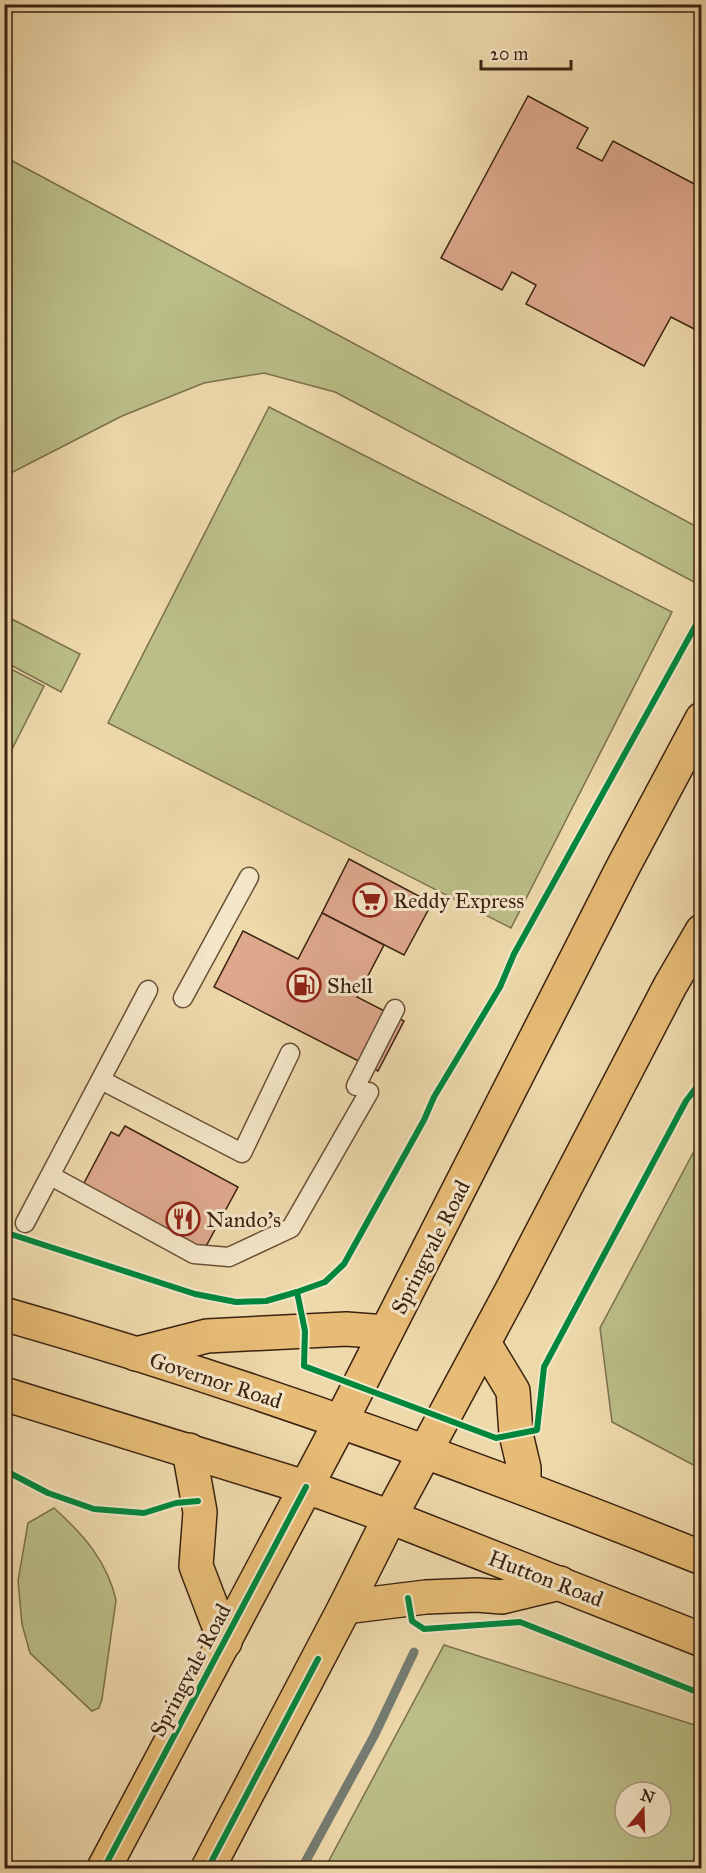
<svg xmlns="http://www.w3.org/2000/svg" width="706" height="1873" font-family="'IM FELL Great Primer',serif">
<rect width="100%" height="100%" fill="#eed9ab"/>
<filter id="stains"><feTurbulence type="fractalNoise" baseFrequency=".00333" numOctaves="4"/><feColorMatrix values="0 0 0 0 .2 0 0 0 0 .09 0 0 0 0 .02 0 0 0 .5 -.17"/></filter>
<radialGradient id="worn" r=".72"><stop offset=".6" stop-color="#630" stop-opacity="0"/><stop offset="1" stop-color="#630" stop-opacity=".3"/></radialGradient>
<g fill="#bbbe87" stroke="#7b704c" stroke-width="1.5" fill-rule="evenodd">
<polygon points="5,157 701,529 701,567 694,582 335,392 264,373 204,383 122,416 5,476"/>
<polygon points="269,407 672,612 511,928 108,723"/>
<polygon points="4,615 80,654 61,692 5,662"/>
<polygon points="5,666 44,686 5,763"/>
<polygon points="701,1138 701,1469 612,1422 600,1328"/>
<path d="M54,1508C83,1534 107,1561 116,1600L102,1699L99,1708L92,1711L30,1653L22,1624L18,1581L28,1523Z"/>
<path d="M444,1645L701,1727V1868H325ZM625,1792H661V1828H625Z"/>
</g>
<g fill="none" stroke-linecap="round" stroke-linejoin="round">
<g stroke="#757c72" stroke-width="9">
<polyline points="4,19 12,4"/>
<polyline points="302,1868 374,1736 414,1652"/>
</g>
</g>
<g fill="#dea88d" stroke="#3b2210" stroke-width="1.5">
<polygon points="528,96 588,128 577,148 602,161 613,141 702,188 702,333 671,317 644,366 526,304 536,285 512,272 502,290 441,258"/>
<polygon points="349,859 432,903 404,955 322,913"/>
<polygon points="322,913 384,945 357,997 404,1021 378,1071 214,987 243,931 298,959"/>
<polygon points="125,1126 238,1187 204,1250 83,1185 111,1132 119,1136"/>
</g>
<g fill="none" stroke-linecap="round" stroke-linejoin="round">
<defs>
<g id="lane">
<polyline points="183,998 249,877"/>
<polyline points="101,1080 242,1153 290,1053"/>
<polyline points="356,1086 395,1009"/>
<polyline points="51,1176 194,1254 229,1257 291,1228 369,1092"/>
<polyline points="25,1223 148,990"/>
</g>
<g id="primary">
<path d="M4,1314C242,1382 473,1466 702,1558"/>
<polyline points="4,1394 324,1493 390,1517 702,1640"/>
</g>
<g id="highway">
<polyline points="484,1343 513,1391 516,1434 524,1468 524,1487"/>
<polyline points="136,1354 207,1336 346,1329 386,1332"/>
<polyline points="189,1450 200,1512 196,1566 225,1642"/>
<polyline points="345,1607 426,1597 477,1595 502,1597 560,1583"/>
<polyline points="104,1868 341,1421 623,867 702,719"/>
<polyline points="208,1868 345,1607 390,1517 513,1288 670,986 702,931"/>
</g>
</defs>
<use href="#lane" stroke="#685037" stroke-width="21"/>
<use href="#primary" stroke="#3b2210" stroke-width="36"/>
<use href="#highway" stroke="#3b2210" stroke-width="36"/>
<use href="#lane" stroke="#f4e6c8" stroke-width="18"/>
<use href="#primary" stroke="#e7bc76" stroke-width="33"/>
<use href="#highway" stroke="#e7bc76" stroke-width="33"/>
<defs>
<g id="cycleway">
<polyline points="4,1232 195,1294 236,1302 266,1301 297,1292 325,1282 344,1264 424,1120 434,1097 500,987 514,954 702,614"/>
<polyline points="297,1292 305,1331 304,1366 496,1438 537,1430 544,1367 686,1101 702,1080"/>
<polyline points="4,1470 48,1493 94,1509 144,1513 176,1503 198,1501"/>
<polyline points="408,1598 412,1621 424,1629 520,1622 702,1694"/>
<polyline points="104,1868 306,1487"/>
<polyline points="208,1868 318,1659"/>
</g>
</defs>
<use href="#cycleway" stroke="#f4e6c8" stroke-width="10"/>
<use href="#cycleway" stroke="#00873e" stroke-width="6"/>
</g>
<defs>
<symbol id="supermarket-ring" viewBox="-11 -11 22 22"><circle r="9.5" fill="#f4e6c8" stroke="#8f2418" stroke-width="1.5"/><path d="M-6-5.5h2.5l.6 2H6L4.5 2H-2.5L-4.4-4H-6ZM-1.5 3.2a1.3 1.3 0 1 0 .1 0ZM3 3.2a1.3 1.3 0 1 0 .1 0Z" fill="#8f2418"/></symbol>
<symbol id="fuel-ring" viewBox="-11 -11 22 22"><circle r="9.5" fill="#f4e6c8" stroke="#8f2418" stroke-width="1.5"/><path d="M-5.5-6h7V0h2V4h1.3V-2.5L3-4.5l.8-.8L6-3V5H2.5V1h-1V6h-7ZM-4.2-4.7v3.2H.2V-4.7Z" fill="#8f2418"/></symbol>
<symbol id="restaurant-ring" viewBox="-11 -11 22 22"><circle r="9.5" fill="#f4e6c8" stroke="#8f2418" stroke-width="1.5"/><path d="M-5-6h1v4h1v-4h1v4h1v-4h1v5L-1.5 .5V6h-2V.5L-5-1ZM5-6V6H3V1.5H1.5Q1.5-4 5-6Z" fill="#8f2418"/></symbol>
</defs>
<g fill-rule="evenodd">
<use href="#supermarket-ring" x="351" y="881" width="38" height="38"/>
<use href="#fuel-ring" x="285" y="966" width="38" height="38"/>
<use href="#restaurant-ring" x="164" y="1200" width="38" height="38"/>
</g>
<g text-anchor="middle" stroke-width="6" stroke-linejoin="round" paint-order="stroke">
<g font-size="22" fill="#3b2210" stroke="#f4e6c8" text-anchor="start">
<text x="393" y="908">Reddy Express</text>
<text x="327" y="993">Shell</text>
<text x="206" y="1227">Nando's</text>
</g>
<g font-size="22" fill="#3b2210" stroke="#f4e6c8">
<text transform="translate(430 1247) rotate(-63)" y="8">Springvale Road</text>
<text transform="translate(216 1380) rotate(18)" y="8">Governor Road</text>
<text transform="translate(546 1578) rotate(21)" y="8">Hutton Road</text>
<text transform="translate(190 1670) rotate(-62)" y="8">Springvale Road</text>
</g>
</g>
<rect width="706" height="1873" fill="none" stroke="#eed9ab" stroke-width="24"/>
<rect x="6" y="6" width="694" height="1861" fill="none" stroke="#3b2210" stroke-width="3"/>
<rect x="12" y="12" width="682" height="1849" fill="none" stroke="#3b2210" stroke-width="1.5"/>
<g transform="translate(643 1810) rotate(19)"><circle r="28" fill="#f4e6c8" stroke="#aa987e" stroke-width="1.5"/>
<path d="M0-4.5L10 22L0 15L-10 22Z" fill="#8f2418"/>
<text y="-9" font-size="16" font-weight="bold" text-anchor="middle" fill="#3b2210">N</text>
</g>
<path d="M481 60v9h90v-9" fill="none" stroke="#3b2210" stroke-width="3"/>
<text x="490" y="60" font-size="18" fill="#3b2210" stroke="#f4e6c8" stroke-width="4.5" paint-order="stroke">20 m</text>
<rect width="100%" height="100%" filter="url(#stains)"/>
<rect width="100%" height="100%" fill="url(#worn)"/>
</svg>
